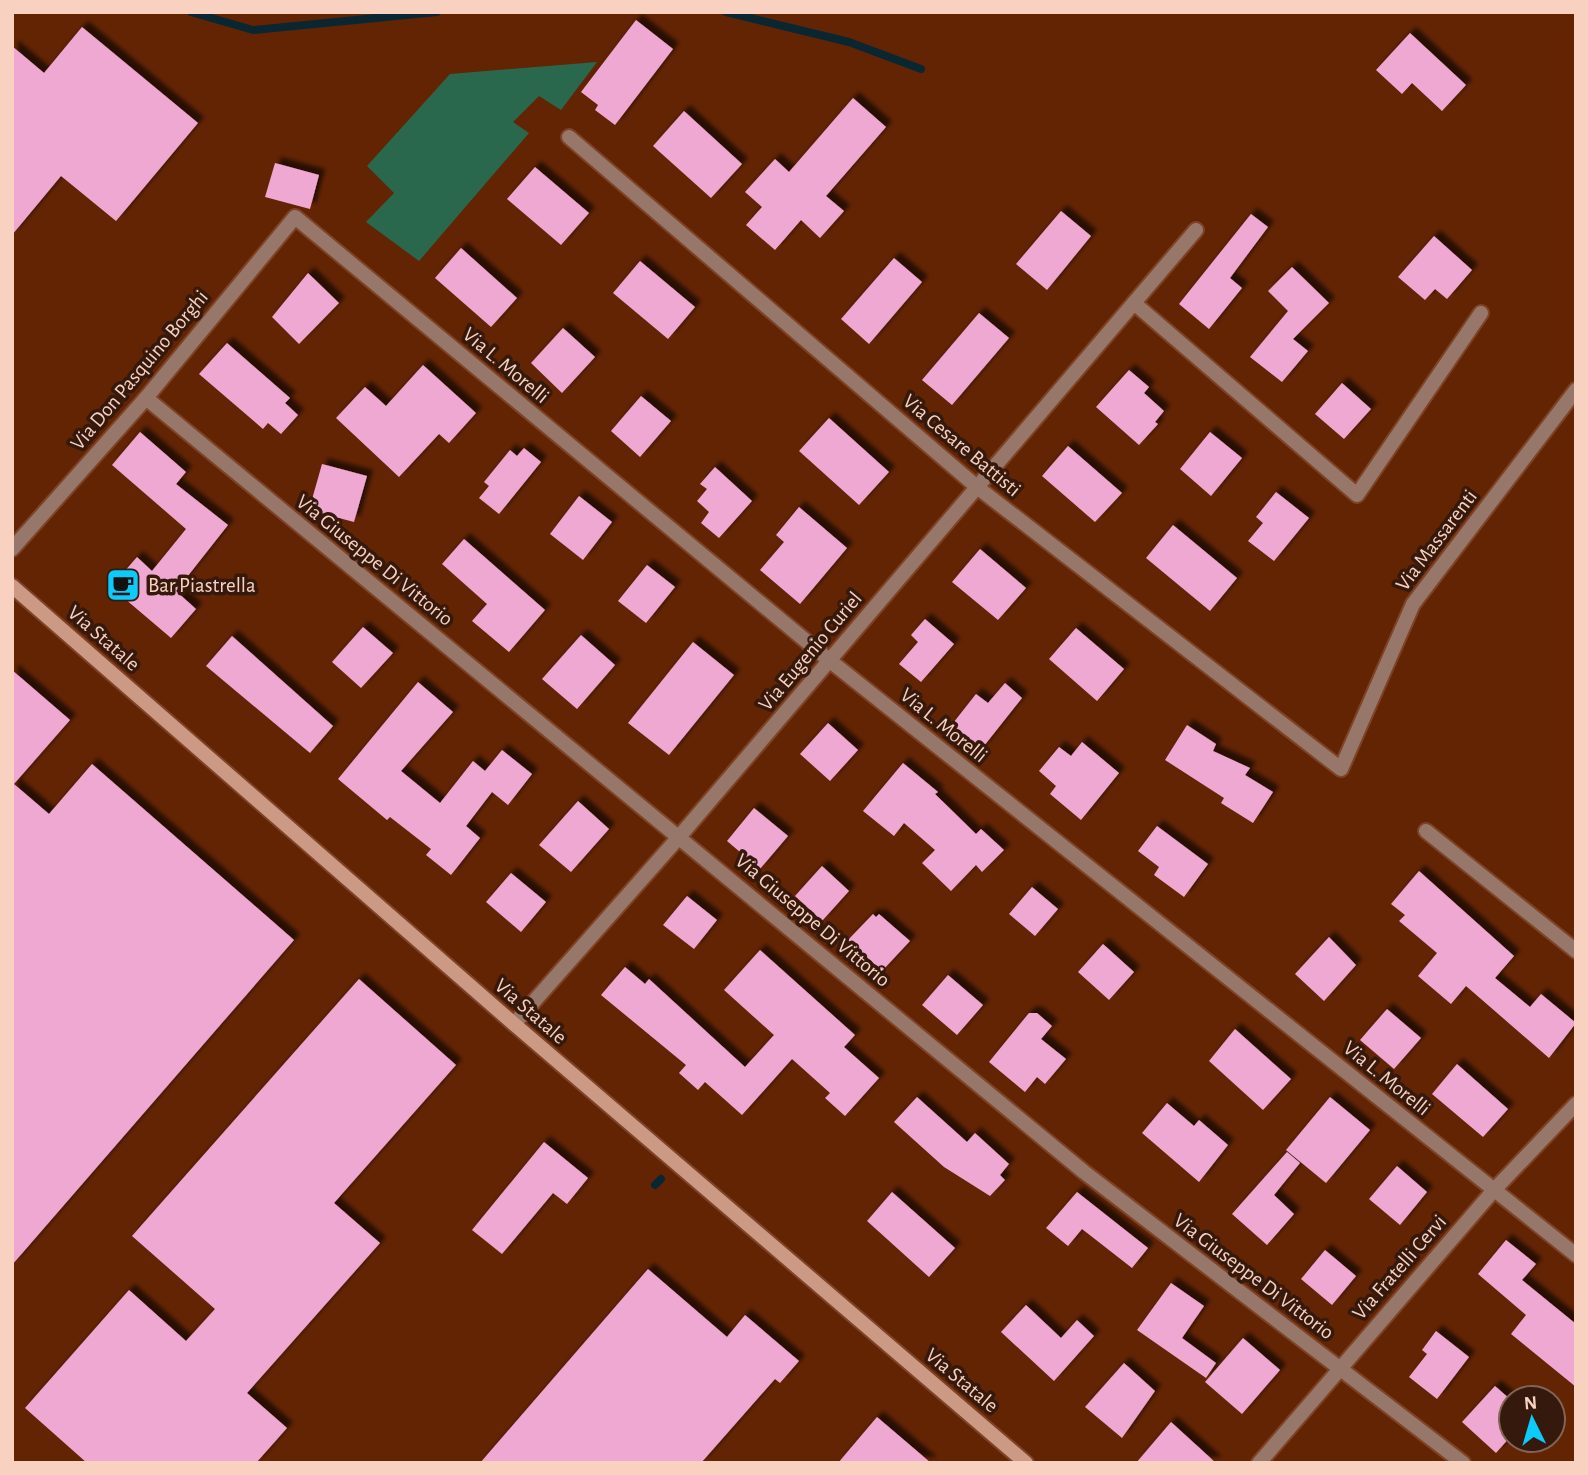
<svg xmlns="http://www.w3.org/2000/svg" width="1588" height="1475" font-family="'Alegreya Sans',sans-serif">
<defs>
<filter id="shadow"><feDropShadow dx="6" dy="-6" stdDeviation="2" flood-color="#0009"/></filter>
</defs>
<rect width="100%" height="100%" fill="#632404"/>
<polygon fill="#29684d" points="597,62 561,110 539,96 513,122 529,133 419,261 366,222 394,193 367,166 450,74"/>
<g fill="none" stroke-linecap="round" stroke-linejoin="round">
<g stroke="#0a2731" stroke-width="8">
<polyline points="191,12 253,30 437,12"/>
<polyline points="726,12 849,42 921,69"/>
<polyline points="655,1185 661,1179"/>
</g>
</g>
<g fill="#efa8d2" filter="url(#shadow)">
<polygon points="636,20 673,49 615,125 595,110 598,105 581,92"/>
<polygon points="82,27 198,123 116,221 61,176 12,235 12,46 44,73"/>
<polygon points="1410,33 1466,85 1442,111 1412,83 1402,94 1376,70"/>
<polygon points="853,98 886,127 826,196 844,211 820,238 801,220 775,250 746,225 762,207 745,192 775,159 789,172"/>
<polygon points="684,111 742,164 711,198 653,146"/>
<polygon points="275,163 319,175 310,209 265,197"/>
<polygon points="535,167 589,213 561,245 507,199"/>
<polygon points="1061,211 1091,236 1047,290 1016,264"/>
<polygon points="1251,214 1268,227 1230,278 1242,288 1209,329 1179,304"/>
<polygon points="1434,236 1472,270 1447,299 1435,289 1425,300 1398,277"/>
<polygon points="461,248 517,298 491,327 435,278"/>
<polygon points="894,258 922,282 869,344 841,319"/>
<polygon points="640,261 695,307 668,339 613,293"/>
<polygon points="1292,267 1329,303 1293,339 1308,351 1282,382 1250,357 1288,311 1268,291"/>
<polygon points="308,273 339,303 299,344 272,317"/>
<polygon points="979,313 1009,338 952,405 922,380"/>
<polygon points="563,328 595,357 562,393 531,363"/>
<polygon points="227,343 290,398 285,403 298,415 281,434 268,423 263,429 199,374"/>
<polygon points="423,365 476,413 449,443 439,434 399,477 336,418 365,387 386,406"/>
<polygon points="1129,370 1149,387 1144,393 1164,411 1155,422 1158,424 1139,445 1096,407"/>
<polygon points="1342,383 1371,409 1344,439 1315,414"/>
<polygon points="641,396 671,421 640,457 611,431"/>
<polygon points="829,418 889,472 859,505 799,451"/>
<polygon points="140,432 186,472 176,484 228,525 176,591 196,609 171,638 111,587 137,557 152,571 186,529 112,465"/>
<polygon points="1210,432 1242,458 1211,496 1180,469"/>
<polygon points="1068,446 1122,493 1095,522 1042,476"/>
<polygon points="524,448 541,462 499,514 479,498 489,486 484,482 510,450 517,456"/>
<polygon points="322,464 367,476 354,522 309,510"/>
<polygon points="715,467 752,501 719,538 701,523 709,512 697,501 707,489 700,484"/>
<polygon points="1276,492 1309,518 1274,561 1248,541 1263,523 1256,517"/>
<polygon points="579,496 612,522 583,560 550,534"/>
<polygon points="799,507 847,548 800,604 760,570 784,542 776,535"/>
<polygon points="1173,525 1237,578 1210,611 1146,558"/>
<polygon points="464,539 545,610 509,652 472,621 487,604 442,564"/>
<polygon points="980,549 1026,588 998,620 952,582"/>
<polygon points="647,565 675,587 646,623 618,601"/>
<polygon points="925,619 954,644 921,682 899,664 918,642 911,635"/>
<polygon points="363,627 393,653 361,688 332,662"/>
<polygon points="1076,628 1124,669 1097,701 1049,659"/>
<polygon points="581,635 615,665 577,709 542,679"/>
<polygon points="232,636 333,726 310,753 206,666"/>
<polygon points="693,642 734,675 669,755 628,723"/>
<polygon points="12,670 70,720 14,784 49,814 92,764 294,940 12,1265"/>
<polygon points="418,682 453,712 401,771 440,803 473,761 485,771 502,750 532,774 508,805 492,792 466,826 480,838 451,875 426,855 431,849 390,817 387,820 338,779"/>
<polygon points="1005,683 1022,698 980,751 950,727 976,694 988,703"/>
<polygon points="828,723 858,750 830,781 800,754"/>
<polygon points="1187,725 1216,744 1213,751 1250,768 1245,775 1273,792 1253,823 1221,803 1224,798 1165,760"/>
<polygon points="1082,742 1119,773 1081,820 1050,794 1056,786 1039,771 1059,747 1071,756"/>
<polygon points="903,763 938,792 935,794 976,834 981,829 1004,850 982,872 976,865 951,891 922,863 935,850 904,823 894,836 863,811"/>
<polygon points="578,801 609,829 571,872 539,845"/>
<polygon points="754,808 788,836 760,869 727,841"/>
<polygon points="1157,826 1208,864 1184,897 1154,875 1159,867 1138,851"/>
<polygon points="822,866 849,891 822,921 795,896"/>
<polygon points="1419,871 1514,956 1495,978 1530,1007 1541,994 1576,1023 1549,1058 1466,986 1451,1004 1418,976 1437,953 1399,921 1405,915 1391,904"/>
<polygon points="511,873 546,902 521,932 486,902"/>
<polygon points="1032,887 1058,909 1035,936 1009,914"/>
<polygon points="687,896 717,920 694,949 663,925"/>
<polygon points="873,914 876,917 879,914 910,941 882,971 848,940"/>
<polygon points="1329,937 1356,965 1324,1001 1295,974"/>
<polygon points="1103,944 1134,972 1109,1000 1078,972"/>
<polygon points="760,950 855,1035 844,1047 879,1078 845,1116 825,1098 830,1093 792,1059 742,1115 705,1082 698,1090 679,1073 686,1065 601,995 625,967 645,984 649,979 745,1067 774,1035 724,990"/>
<polygon points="948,975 983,1005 957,1035 922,1005"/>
<polygon points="359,979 456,1065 334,1203 380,1243 247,1393 287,1428 256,1463 87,1463 25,1408 129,1290 186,1341 215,1309 132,1236"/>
<polygon points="1387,1009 1421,1038 1394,1069 1360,1040"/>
<polygon points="1029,1013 1037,1013 1052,1026 1041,1039 1066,1059 1045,1084 1037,1077 1025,1092 989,1062"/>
<polygon points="1235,1029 1291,1079 1263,1110 1209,1061"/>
<polygon points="1457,1064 1508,1109 1483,1137 1432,1094"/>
<polygon points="917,1097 967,1142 975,1133 1009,1164 1000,1175 1005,1180 990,1196 944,1167 894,1122"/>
<polygon points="1330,1097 1370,1130 1326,1183 1286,1150"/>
<polygon points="1167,1103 1194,1126 1199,1120 1228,1145 1199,1182 1142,1133"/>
<polygon points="544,1142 588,1178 567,1204 553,1193 502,1254 472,1230"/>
<polygon points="1287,1152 1300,1163 1274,1195 1294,1214 1267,1245 1232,1214"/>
<polygon points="1397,1166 1427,1192 1400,1225 1369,1199"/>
<polygon points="892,1192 955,1248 929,1277 867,1221"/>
<polygon points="1077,1192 1148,1248 1132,1268 1082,1229 1068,1246 1046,1228"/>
<polygon points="1506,1240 1536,1264 1522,1280 1576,1324 1576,1387 1511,1334 1526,1315 1478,1274"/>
<polygon points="1325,1250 1356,1276 1332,1305 1301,1279"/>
<polygon points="648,1269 727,1337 745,1315 799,1361 780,1383 775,1379 701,1463 480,1463"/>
<polygon points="1171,1283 1204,1306 1182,1338 1216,1363 1206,1378 1137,1330"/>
<polygon points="1026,1305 1061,1338 1077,1320 1094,1336 1054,1381 1001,1332"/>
<polygon points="1436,1331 1469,1357 1437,1399 1409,1377 1427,1354 1422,1350"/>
<polygon points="1243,1338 1280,1370 1242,1414 1205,1382"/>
<polygon points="1124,1363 1155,1391 1122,1438 1085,1407"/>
<polygon points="1495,1386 1511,1400 1511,1436 1496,1453 1462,1422"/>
<polygon points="877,1417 931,1463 838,1463"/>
<polygon points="1171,1422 1216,1463 1136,1463"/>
</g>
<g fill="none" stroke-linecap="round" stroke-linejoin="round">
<defs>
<g id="minor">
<polyline points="569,137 977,487 1341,769 1413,604 1576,390"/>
<polyline points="1134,303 1357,495 1481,313"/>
<polyline points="146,398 1084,1172 1463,1463"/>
<polyline points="12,549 146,398 295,217 829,660 1576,1255"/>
<polyline points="1426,831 1576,951"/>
<polyline points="514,1024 679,837 1196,230"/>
<polyline points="1259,1463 1494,1190 1576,1104"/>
</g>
<polyline id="secondary" points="12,586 514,1024 1026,1463"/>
</defs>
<use href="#minor" stroke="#7e4326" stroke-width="18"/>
<use href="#secondary" stroke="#7e4326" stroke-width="18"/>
<use href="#minor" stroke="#97776a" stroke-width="14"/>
<use href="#secondary" stroke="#cb9984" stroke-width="14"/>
</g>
<defs>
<symbol id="cafe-square" viewBox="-11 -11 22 22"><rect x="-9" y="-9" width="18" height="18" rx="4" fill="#0ccafa" stroke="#35190d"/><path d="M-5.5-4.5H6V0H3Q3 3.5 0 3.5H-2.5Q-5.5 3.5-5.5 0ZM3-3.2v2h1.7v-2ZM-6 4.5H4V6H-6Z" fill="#111"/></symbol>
</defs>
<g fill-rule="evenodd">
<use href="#cafe-square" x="104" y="566" width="38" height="38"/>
</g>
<g text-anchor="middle" stroke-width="7" stroke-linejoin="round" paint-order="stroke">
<g font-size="21" fill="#f8d1c1" stroke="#35190d">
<text transform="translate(506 365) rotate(40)" y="7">Via L. Morelli</text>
<text transform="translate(139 370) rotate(-50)" y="7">Via Don Pasquino Borghi</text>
<text transform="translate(962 445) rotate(40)" y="7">Via Cesare Battisti</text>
<text transform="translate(1436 540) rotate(-53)" y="7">Via Massarenti</text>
<text transform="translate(375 560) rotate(39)" y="7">Via Giuseppe Di Vittorio</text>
<text transform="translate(104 638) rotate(41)" y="7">Via Statale</text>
<text transform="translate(810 651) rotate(-50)" y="7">Via Eugenio Curiel</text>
<text transform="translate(944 725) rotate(39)" y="7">Via L. Morelli</text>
<text transform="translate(813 920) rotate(40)" y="7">Via Giuseppe Di Vittorio</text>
<text transform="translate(531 1011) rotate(41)" y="7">Via Statale</text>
<text transform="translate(1387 1078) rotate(39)" y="7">Via L. Morelli</text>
<text transform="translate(1399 1267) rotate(-49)" y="7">Via Fratelli Cervi</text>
<text transform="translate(1254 1276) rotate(37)" y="7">Via Giuseppe Di Vittorio</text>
<text transform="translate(962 1380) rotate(40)" y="7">Via Statale</text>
</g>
<g font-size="21" fill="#f8d1c1" stroke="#35190d" text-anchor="start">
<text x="148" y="592">Bar Piastrella</text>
</g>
</g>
<rect width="1588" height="1475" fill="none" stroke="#f8d1c1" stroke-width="28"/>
<g transform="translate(1532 1419) rotate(355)"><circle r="33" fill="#35190d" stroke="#836355" stroke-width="2"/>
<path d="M0-5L12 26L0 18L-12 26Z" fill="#0ccafa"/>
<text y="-10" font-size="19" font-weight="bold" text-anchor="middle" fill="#f8d1c1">N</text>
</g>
</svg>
